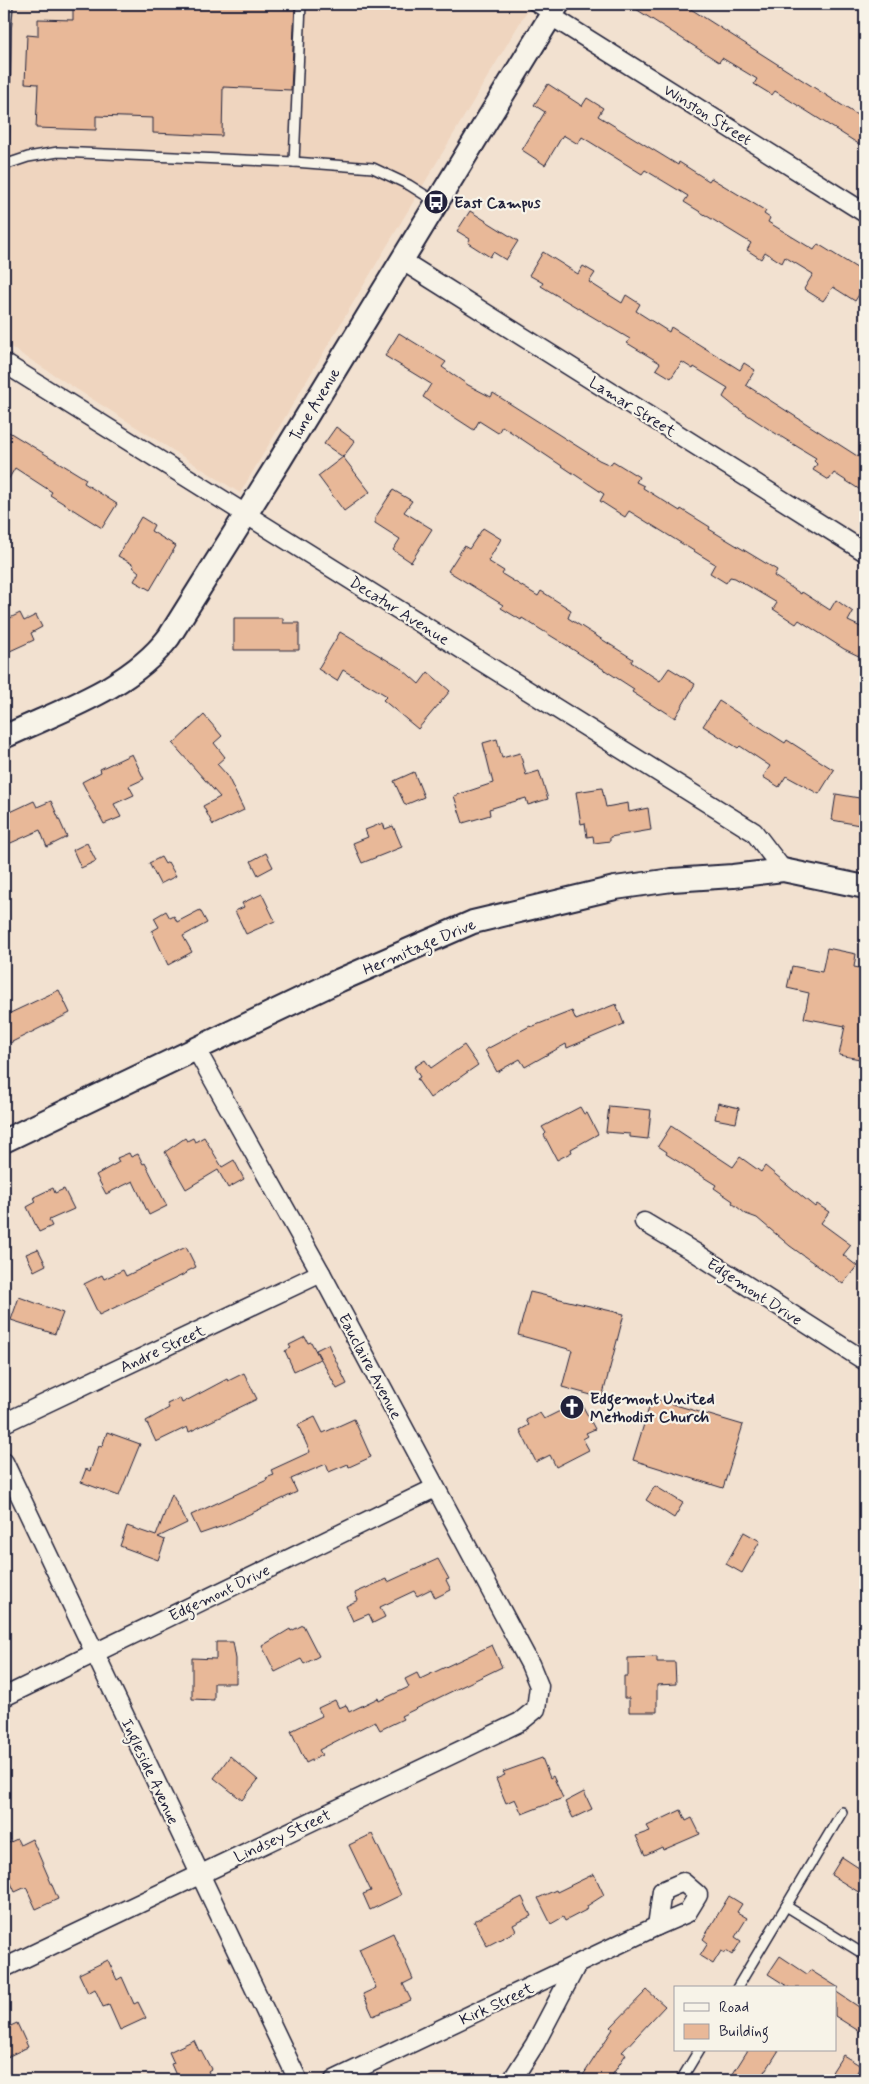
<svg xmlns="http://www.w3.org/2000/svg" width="869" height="2084" font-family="Mynerve,sans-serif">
<rect width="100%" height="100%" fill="#f2e1d0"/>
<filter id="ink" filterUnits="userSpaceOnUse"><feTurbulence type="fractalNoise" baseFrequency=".02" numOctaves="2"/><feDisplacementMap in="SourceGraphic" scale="10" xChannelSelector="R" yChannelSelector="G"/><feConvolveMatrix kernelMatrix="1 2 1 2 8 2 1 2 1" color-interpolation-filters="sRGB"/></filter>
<g filter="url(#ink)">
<polygon fill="#efd5bf" points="4,4 531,4 240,493 4,343"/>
<g fill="#e8b898" stroke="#22223b">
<polygon points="73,4 295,4 291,90 223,87 222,136 153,133 153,118 96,116 96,130 36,128 38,84 25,83 27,35 38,36 38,19 73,20"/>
<polygon points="628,4 683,4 865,120 865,148 775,91 772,95 754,84 757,79 722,58 719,62"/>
<polygon points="548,84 582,106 587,98 603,108 598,116 678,165 679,162 709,181 711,178 766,211 764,214 770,218 768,222 814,250 818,244 865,273 865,285 855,301 833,287 823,301 804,289 813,274 785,257 782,263 765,252 761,259 747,250 751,243 684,202 688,196 645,170 642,174 582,137 578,144 563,135 545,165 522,150 545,112 534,105"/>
<polygon points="470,211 518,241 506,260 493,252 490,257 468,243 470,239 457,231"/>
<polygon points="543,252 578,274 583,266 595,273 589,282 622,303 626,295 640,304 636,311 669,332 671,327 740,370 744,363 755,370 746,385 865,461 865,493 834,473 829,480 813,470 817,464 814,461 816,458 770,430 734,406 723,397 728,388 694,367 693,369 682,362 671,378 656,369 660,363 627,343 630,339 541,286 543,283 529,275"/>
<polygon points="399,333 446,362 442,367 468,385 491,397 493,393 599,460 610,465 613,461 639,477 636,482 644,486 643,488 680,511 681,509 710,527 709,529 777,570 774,576 801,594 802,592 830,610 836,600 853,612 848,621 865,629 865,659 844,649 799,620 796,624 773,609 777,603 735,578 730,577 726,583 710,573 715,564 629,511 625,517 600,501 604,494 502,426 498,433 479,421 474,430 423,397 431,384 385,356"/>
<polygon points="336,427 355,441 343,457 324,444"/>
<polygon points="4,429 86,479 84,483 117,504 102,528 50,495 52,492 15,468 4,487"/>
<polygon points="343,457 370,492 344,511 318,476"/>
<polygon points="393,490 412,501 404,512 432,529 411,562 393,550 400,539 375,523 375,518"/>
<polygon points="141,517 154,525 151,531 176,546 150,590 134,581 139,572 133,567 134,565 118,556"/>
<polygon points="483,528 501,539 488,561 504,571 502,574 538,596 541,591 571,610 568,618 633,659 631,662 660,681 669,668 695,684 675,718 661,709 660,710 632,692 634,689 569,647 522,618 521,620 501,608 503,605 448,571 464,546 469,549"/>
<polygon points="20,613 24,621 36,615 42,627 31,633 34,640 10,651 4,639 4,621"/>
<polygon points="234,618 283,618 283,623 299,623 299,650 234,650"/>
<polygon points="340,632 402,669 419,684 428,672 450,691 418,729 383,700 387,696 343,670 337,681 318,669"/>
<polygon points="719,701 785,743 787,740 834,770 819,794 786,776 779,787 763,777 770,766 740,746 738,748 703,726"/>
<polygon points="204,715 222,736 214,743 225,757 217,764 227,775 244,810 213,825 203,806 220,797 173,744"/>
<polygon points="497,739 502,758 520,753 526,775 539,771 548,799 528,805 526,798 489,809 490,815 463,823 454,796 493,783 483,743"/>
<polygon points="132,754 144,779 129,786 134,795 114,804 121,817 104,824 82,782 101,772 100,769"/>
<polygon points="414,772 424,797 405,805 394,781"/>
<polygon points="602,788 606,807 628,803 629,812 648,808 651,830 610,837 610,841 594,843 593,836 587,837 585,823 581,824 576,792"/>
<polygon points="836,794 865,799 865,826 832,820"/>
<polygon points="34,801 37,807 51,801 67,837 47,847 40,830 4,846 4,815"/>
<polygon points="383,823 385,829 393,826 402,847 362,863 353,843 368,837 365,830"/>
<polygon points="87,843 96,861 81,868 73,850"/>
<polygon points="266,853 273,867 258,875 251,861"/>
<polygon points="161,857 165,864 168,862 176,876 160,884 149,863"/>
<polygon points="262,894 275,921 246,934 235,911 244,907 242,903"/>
<polygon points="200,910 207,923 183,936 192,952 168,965 152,931 159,927 154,918 166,911 170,918 174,916 177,922"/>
<polygon points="827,948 856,954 854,967 865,969 865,1060 839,1055 845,1026 804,1018 809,993 787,988 792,966 822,972"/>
<polygon points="59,990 70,1013 10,1043 4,1030 4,1016"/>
<polygon points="616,1004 624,1024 567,1048 566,1044 525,1067 520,1059 497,1072 485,1050 530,1026 531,1027 572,1011 576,1020"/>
<polygon points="464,1045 478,1065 430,1098 417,1079 420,1077 414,1067 425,1060 431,1068"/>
<polygon points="718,1103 739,1108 736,1123 715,1119"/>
<polygon points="609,1106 651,1110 648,1139 630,1137 630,1134 606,1132"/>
<polygon points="580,1107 584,1114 587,1113 598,1134 571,1149 572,1152 557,1160 544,1135 546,1133 542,1127"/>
<polygon points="671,1126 733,1167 740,1157 761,1172 765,1166 815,1207 817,1204 829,1212 821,1223 851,1245 843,1255 857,1266 843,1284 790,1246 757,1218 746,1214 732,1203 733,1201 714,1188 716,1185 666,1154 667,1152 658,1146"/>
<polygon points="204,1137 222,1167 234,1160 244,1179 228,1188 218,1170 186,1189 165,1152 185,1138 187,1141 193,1138 195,1142"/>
<polygon points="129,1153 131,1157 138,1154 143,1164 145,1163 167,1206 149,1215 133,1181 106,1194 96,1175 119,1162 117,1158"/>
<polygon points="53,1188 55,1193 64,1189 74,1209 49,1220 52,1226 39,1232 27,1207 36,1202 34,1197"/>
<polygon points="186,1247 196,1267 186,1272 187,1273 99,1315 84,1284 102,1275 104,1279 123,1270 126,1276"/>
<polygon points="38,1249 46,1265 34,1271 26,1254"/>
<polygon points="530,1292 624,1314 602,1398 562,1387 572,1350 518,1335"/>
<polygon points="19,1297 63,1313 55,1334 11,1320"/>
<polygon points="305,1337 308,1343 311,1342 320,1359 294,1371 285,1351 291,1348 289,1345"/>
<polygon points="328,1344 347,1384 337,1389 316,1350"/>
<polygon points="244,1373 257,1399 189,1432 187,1427 156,1442 146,1421 169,1408 167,1404 180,1398 182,1403 227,1379 228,1381"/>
<polygon points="652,1398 743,1425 723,1488 633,1460"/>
<polygon points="580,1401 595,1429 586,1433 588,1436 583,1439 589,1450 556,1467 550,1455 536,1462 520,1430 529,1425 526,1420 540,1413 544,1419"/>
<polygon points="315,1417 323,1433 354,1419 371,1457 349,1467 348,1464 329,1472 326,1464 291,1479 297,1492 226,1525 200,1534 191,1515 267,1480 266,1478 274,1475 271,1470 310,1452 298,1425"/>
<polygon points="107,1432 140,1444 119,1496 81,1482 86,1469 90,1471 99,1446 102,1447"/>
<polygon points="655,1486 683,1503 674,1518 646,1500"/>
<polygon points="172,1494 187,1523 158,1537 165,1540 158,1560 120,1546 127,1526 156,1536"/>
<polygon points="744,1532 760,1541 742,1573 726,1564"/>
<polygon points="438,1559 449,1579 446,1580 451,1590 435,1598 431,1589 417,1596 414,1591 380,1607 385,1617 373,1623 369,1614 353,1621 346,1606 358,1600 355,1593 387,1579 388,1582"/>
<polygon points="303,1625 319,1656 304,1664 301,1659 275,1672 262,1646 290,1629 291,1631"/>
<polygon points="216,1642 233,1642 236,1659 236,1683 214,1683 214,1700 192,1699 192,1658 216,1659"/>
<polygon points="492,1645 502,1667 401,1716 403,1719 380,1730 375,1721 319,1750 322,1755 306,1763 291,1731 322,1716 318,1708 335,1700 339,1708 346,1705 349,1712 378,1698 379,1701 409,1687 405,1679 417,1673 420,1679"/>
<polygon points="657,1657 657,1662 675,1662 676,1684 657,1685 657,1712 629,1712 629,1698 624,1698 624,1676 628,1676 628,1658"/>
<polygon points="230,1756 258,1780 242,1800 214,1778"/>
<polygon points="542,1758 550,1778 553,1776 563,1798 522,1814 515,1799 506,1803 496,1779 505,1775 503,1772"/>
<polygon points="584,1792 592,1809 573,1818 565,1802"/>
<polygon points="681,1810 686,1821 692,1818 700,1834 663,1850 662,1847 645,1855 636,1836 650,1831 647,1826"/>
<polygon points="372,1834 401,1895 370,1910 363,1894 371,1891 349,1845"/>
<polygon points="17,1839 20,1845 32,1839 58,1899 36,1909 26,1887 15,1892 4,1867 4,1845"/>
<polygon points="842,1857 865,1872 865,1896 831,1875"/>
<polygon points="594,1874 604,1895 587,1906 588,1909 565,1921 563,1917 551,1924 538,1898 556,1890 557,1892"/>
<polygon points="729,1896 742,1904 737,1912 747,1918 735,1937 741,1941 732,1955 726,1951 725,1953 721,1951 713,1964 700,1956 708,1943 703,1939"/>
<polygon points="522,1897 531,1916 513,1925 516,1931 487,1946 474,1921"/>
<polygon points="393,1933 413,1979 403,1984 411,2000 373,2016 363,1994 376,1988 359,1949"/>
<polygon points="780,1956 807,1974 810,1970 839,1988 790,1988 768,1974"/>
<polygon points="108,1960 117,1980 122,1977 134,2004 138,2002 146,2018 120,2030 109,2005 103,2007 95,1989 88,1993 79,1974"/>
<polygon points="647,1990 665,2006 622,2052 626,2054 609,2080 580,2080 613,2029 611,2027"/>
<polygon points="835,1991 865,2011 865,2035 835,2016"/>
<polygon points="17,2023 28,2047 7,2057 4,2049 4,2029"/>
<polygon points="194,2040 199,2051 201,2050 211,2069 208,2071 212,2080 178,2080 171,2064 174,2063 169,2052"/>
<polygon points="748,2050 779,2050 760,2080 729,2080"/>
<polygon points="843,2055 861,2066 852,2080 827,2080"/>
</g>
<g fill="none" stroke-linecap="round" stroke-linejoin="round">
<defs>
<g id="service">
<polyline points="531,4 550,16"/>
<polyline points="4,150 6,27 8,4"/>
<polyline points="294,162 301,4"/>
<polyline points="4,165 28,157 58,152 294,162 373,168 409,185 436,202"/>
<polyline points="842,1812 786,1906 865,1955"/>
<polyline points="737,1988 786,1906"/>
<polyline points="681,2080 699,2050"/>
</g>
<g id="minor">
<polyline points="551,16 865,213"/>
<polyline points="401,260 865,552"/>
<polyline points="4,363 754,832 783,870"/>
<polyline points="644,1222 696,1253 865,1361"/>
<polyline points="4,1423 321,1273"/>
<polyline points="4,1462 298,2080"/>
<polyline points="4,1697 435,1488"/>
<polygon points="683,1882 698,1895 687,1913 657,1926 662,1891"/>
<polyline points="4,1968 520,1722 536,1709 539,1686 530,1664 321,1273 196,1049"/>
<polyline points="334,2080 657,1926"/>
<polyline points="512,2080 535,2044 577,1964"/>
</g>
<g id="tertiary">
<path d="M4,737C61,710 129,689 169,637L280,460L558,4"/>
<polyline points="4,1141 340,980 473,922 615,888 672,880 733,876 783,870 865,887"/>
</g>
</defs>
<use href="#service" stroke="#22223b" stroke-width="12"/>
<use href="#minor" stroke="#22223b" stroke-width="21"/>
<use href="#tertiary" stroke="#22223b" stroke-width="26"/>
<use href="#service" stroke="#f7f3e8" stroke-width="9"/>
<use href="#minor" stroke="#f7f3e8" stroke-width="18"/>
<use href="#tertiary" stroke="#f7f3e8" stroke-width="22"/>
</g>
</g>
<defs>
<symbol id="bus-disc" viewBox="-11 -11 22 22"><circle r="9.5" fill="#22223b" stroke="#f7f3e8"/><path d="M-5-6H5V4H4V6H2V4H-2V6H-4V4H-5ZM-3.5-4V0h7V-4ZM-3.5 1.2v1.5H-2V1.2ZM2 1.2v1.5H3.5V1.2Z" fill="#fff"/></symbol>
<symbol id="church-disc" viewBox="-11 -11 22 22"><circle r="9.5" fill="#22223b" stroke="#f7f3e8"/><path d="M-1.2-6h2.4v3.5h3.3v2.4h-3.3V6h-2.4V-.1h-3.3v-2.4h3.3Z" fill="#fff"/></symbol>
</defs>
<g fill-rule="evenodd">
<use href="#bus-disc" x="422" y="188" width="28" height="28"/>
<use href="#church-disc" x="558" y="1393" width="28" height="28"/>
</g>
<g text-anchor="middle" stroke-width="4.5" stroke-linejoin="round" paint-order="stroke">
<g font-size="16" fill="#22223b" stroke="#f7f3e8">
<text transform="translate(708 114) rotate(32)" y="6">Winston Street</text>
<text transform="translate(314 404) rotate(-59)" y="6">Tune Avenue</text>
<text transform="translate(633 406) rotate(32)" y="6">Lamar Street</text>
<text transform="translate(400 610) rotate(32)" y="6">Decatur Avenue</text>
<text transform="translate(419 946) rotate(-23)" y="6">Hermitage Drive</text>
<text transform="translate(755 1291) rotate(33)" y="6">Edgemont Drive</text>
<text transform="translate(162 1348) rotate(-25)" y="6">Andre Street</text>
<text transform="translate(371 1366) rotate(62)" y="6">Eauclaire Avenue</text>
<text transform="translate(219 1592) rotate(-26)" y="6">Edgemont Drive</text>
<text transform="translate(151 1771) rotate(65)" y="6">Ingleside Avenue</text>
<text transform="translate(282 1835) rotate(-25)" y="6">Lindsey Street</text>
<text transform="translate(496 2003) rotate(-25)" y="6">Kirk Street</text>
</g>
<g font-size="16" font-weight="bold" fill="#22223b" stroke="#f7f3e8" text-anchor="start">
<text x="454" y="208">East Campus</text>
<text x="590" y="1404">Edgemont United<tspan x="590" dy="18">Methodist Church</tspan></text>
</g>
</g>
<rect width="869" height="2084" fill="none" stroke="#f7f3e8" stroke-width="20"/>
<rect x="10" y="10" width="849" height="2064" fill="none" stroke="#22223b" stroke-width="2" filter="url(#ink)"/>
<rect x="674" y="1986" width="162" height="65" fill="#f7f3e8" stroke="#a29fa3"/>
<rect x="684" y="2003" width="25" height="8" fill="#f7f3e8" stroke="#a29fa3"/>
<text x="719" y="2012" font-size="15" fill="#22223b">Road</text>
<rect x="684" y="2024" width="25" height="15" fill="#e8b898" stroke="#a29fa3"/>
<text x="719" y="2036" font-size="15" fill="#22223b">Building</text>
</svg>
